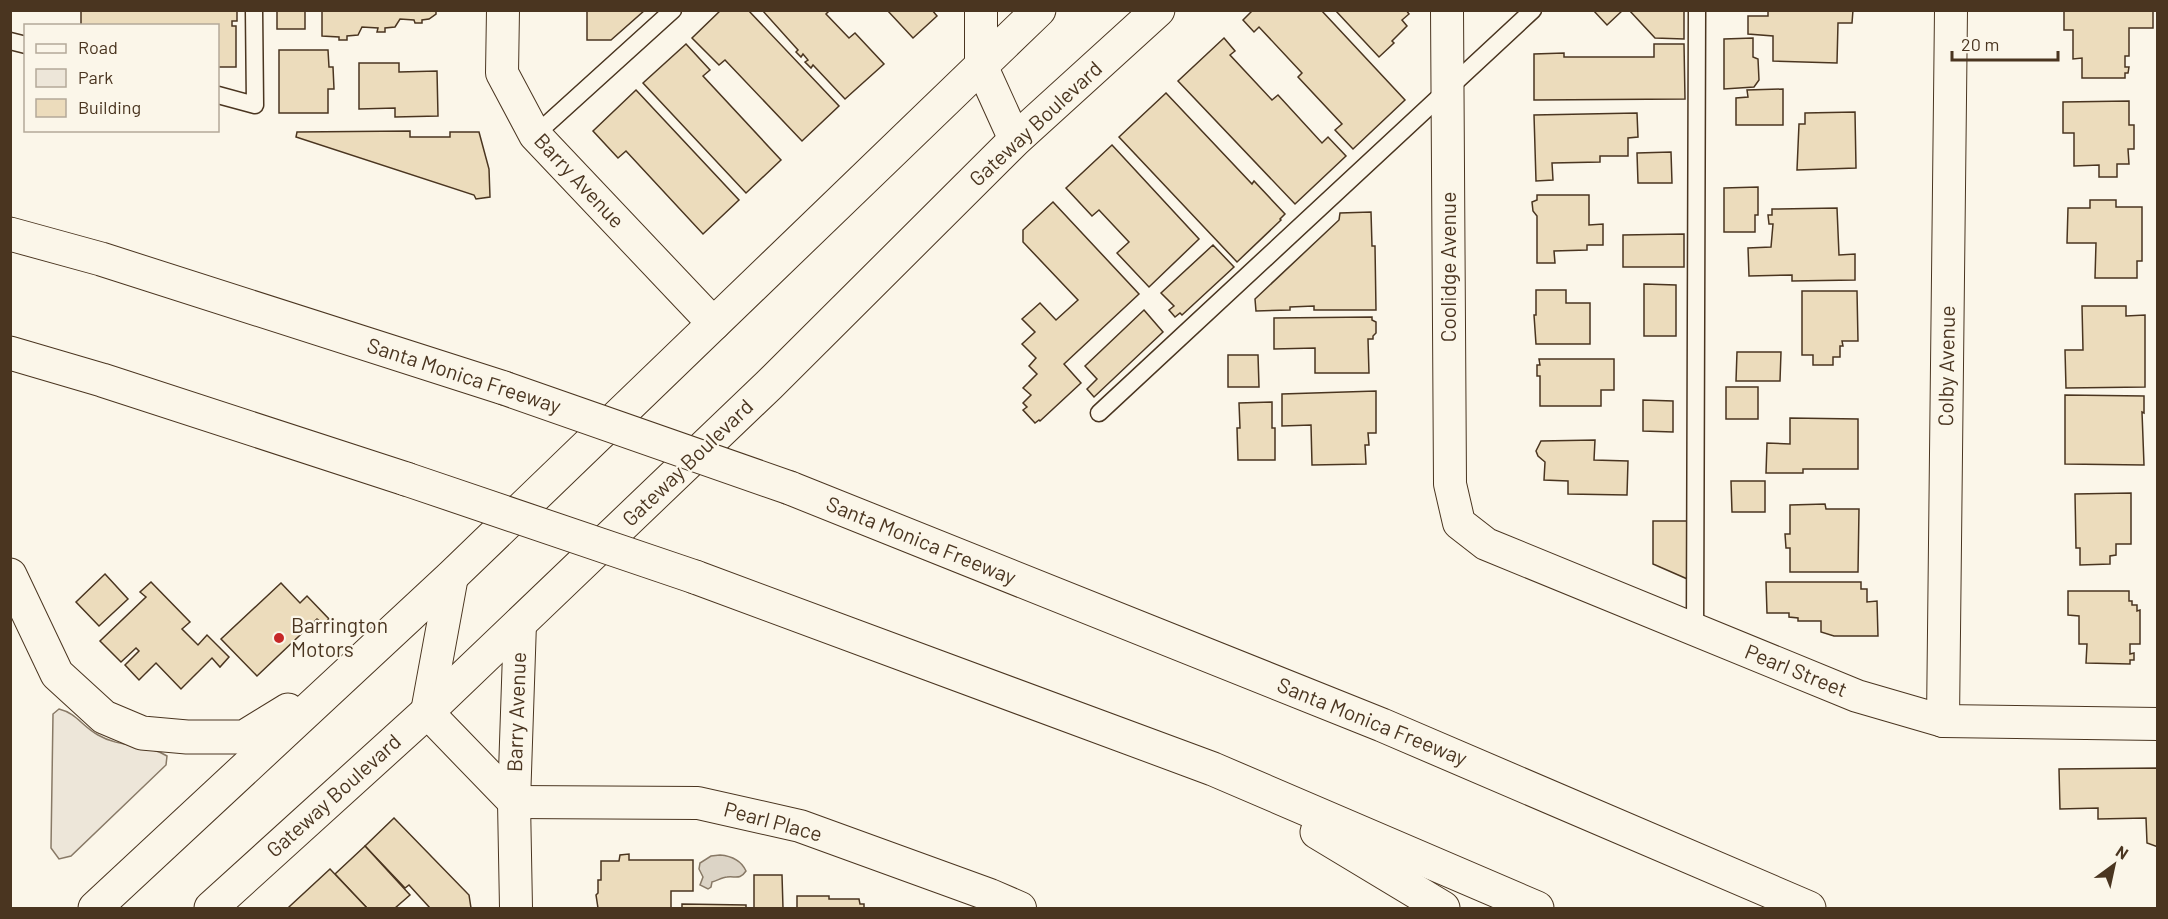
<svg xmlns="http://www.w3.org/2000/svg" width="2168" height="919" font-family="Barlow,sans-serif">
<rect width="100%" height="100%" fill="#fbf6e9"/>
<path fill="#ede6d9" stroke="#887966" stroke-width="1.5" d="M59,709C76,713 83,727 98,735C120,748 148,744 167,756L166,765L71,856L59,859L51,848L53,714Z"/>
<path fill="#dcd4c6" stroke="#887966" stroke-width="1.5" d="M720,855C732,856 741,860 746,871C740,880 736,876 727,877C722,877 717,881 712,882L711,887L708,889L700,885L703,877L699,869L700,863L711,856Z"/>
<g fill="#ecdcbc" stroke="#4a3520" stroke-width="1.5">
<polygon points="81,10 237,10 237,21 232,21 232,26 236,26 236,67 218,67 218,26 81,26"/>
<rect x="277" y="10" width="28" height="19"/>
<polygon points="322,10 436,10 436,14 429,19 422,20 422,23 415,23 414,20 400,19 395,27 385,28 385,32 377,32 378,28 362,27 358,35 347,36 347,40 339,40 339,37 322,36"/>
<polygon points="587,10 645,10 611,40 587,40"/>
<polygon points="721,10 748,10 839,106 802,141 725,60 719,65 692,38"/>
<polygon points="762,10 830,10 826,14 849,38 855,33 884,64 845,99 813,65 811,68 805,62 808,60 803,54 801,57 796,52 798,50"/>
<polygon points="887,10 932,10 937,16 913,38"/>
<polygon points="1253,10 1321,10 1405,100 1353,149 1335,130 1342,124 1298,77 1302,73 1259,27 1254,32 1243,20"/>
<polygon points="1335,10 1406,10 1409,14 1402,20 1407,26 1392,41 1394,43 1379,57"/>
<polygon points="1593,10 1623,10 1607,25"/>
<polygon points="1629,10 1684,10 1684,39 1655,38"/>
<polygon points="1768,10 1853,10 1852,23 1838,23 1837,63 1773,61 1773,36 1748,34 1748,16 1768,16"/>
<polygon points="2064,10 2153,10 2153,28 2129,28 2129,56 2125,56 2125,67 2129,67 2128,73 2125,73 2125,78 2082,78 2082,58 2073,59 2073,30 2064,30"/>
<polygon points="1224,38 1235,51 1230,55 1272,100 1278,95 1322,143 1328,137 1346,156 1295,204 1178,81"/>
<polygon points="1753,38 1753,57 1758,59 1759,80 1754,87 1724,89 1724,39"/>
<polygon points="686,44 710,70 703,76 781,160 746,193 643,83"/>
<polygon points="1654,44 1684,44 1685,99 1534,100 1534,54 1564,53 1564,57 1654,57"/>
<polygon points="279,50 328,50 329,67 333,67 334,89 328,89 328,113 279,113"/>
<polygon points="359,63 399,63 399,72 437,71 438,116 395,117 395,108 359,109"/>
<polygon points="1783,89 1783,125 1736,125 1736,98 1748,97 1747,90"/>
<polygon points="636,90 739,200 703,234 626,151 618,158 593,131"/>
<polygon points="1166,93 1252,184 1254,181 1285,214 1280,219 1281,220 1237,262 1119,137"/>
<polygon points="2129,101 2129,125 2134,125 2134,149 2128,149 2129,164 2117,164 2117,177 2099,177 2099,165 2074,166 2074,133 2063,133 2063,102"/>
<polygon points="1855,112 1856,168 1797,170 1799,124 1805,124 1805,113"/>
<polygon points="1637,113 1638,137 1628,138 1628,156 1600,156 1600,162 1552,163 1553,180 1536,181 1534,115"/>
<polygon points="410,131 410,137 450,137 450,132 479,132 489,169 490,197 476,199 474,195 296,137 297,132"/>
<polygon points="1112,145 1199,239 1149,287 1117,253 1129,242 1099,210 1092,216 1066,188"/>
<polygon points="1671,152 1672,183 1638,183 1637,153"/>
<polygon points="1758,187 1758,215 1755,215 1755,232 1724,232 1724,188"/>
<polygon points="1537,195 1589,195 1589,225 1603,224 1603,245 1587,245 1587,250 1554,251 1555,263 1537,263 1537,216 1533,211 1532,202 1537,200"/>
<polygon points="2090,200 2116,200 2116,207 2142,207 2142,261 2137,261 2137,278 2095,278 2096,243 2067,243 2068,208 2090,208"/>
<polygon points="1053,202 1139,294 1064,364 1081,383 1040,421 1039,420 1035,423 1023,410 1027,407 1023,403 1031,395 1023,388 1037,374 1029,366 1036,358 1022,344 1035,332 1022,319 1040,303 1056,320 1078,300 1023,242 1023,230"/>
<polygon points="1837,208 1839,255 1855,254 1855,280 1792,281 1792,275 1749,276 1748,248 1771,247 1773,224 1769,224 1768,215 1772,215 1772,209"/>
<polygon points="1371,212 1372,246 1375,246 1376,310 1314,310 1314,306 1290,307 1290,310 1256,311 1255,299 1339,220 1340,213"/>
<polygon points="1684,234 1684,267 1623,267 1623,235"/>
<polygon points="1213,245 1234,267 1182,315 1180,313 1175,317 1169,310 1174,306 1161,293"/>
<polygon points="1644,284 1676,285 1676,336 1644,336"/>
<polygon points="1536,290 1566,290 1566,303 1590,303 1590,344 1536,344 1534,315 1536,315"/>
<polygon points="1802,291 1857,291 1858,341 1842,341 1843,346 1840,346 1840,357 1833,357 1833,365 1813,365 1813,355 1802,355"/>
<polygon points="2082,306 2126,306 2126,316 2145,315 2145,387 2066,388 2065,350 2083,350"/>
<polygon points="1144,310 1163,332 1094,397 1087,389 1097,379 1085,366"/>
<polygon points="1372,317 1372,320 1376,322 1376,333 1373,336 1373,339 1368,339 1369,373 1315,373 1315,348 1274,349 1274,318"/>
<polygon points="1737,352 1781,352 1780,381 1736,381"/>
<polygon points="1228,355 1258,355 1259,387 1228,387"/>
<polygon points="1539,359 1614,359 1614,390 1601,390 1601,406 1540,406 1540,376 1537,376 1537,365 1540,365"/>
<rect x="1726" y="387" width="32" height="32"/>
<polygon points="1376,391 1376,433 1368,433 1369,445 1365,445 1366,464 1312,465 1311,425 1282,426 1282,394"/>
<polygon points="2065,395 2144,396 2144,413 2142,412 2144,465 2065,464"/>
<polygon points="1643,400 1673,401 1673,432 1643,431"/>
<polygon points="1272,402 1272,428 1275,428 1275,460 1238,460 1237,428 1240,428 1239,403"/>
<polygon points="1790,418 1858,419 1858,469 1803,469 1803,473 1766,473 1767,443 1790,444"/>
<polygon points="1595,440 1594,460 1628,461 1627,495 1568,494 1568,481 1544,480 1545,462 1538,456 1536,451 1541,441"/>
<polygon points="1731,481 1765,481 1765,512 1732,512"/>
<polygon points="2131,493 2131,544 2116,544 2116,555 2110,556 2110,564 2080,565 2080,548 2076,548 2075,494"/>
<polygon points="1825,504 1826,509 1859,509 1858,572 1790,572 1790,548 1786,548 1785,534 1790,534 1790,505"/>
<polygon points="1653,521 1693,521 1692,581 1653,564"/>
<polygon points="105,574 128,599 99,626 76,602"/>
<polygon points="151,582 190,622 182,629 198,645 207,635 229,657 220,667 212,658 181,689 156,663 139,680 125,665 139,651 136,648 121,662 100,641 146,597 140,592"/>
<polygon points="1766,582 1861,582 1861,589 1867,589 1867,602 1877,601 1878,636 1834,636 1821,632 1821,621 1798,621 1798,618 1789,617 1789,613 1767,613"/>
<polygon points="281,583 300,603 307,596 329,619 323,624 317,619 257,676 221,639"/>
<polygon points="2068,591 2129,591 2129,601 2132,601 2132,605 2137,605 2137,611 2140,610 2140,644 2130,644 2130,654 2134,653 2134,660 2130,660 2130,664 2086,663 2087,644 2079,644 2079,616 2068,615"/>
<polygon points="2158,768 2158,847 2147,843 2146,818 2098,819 2098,808 2060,809 2059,769"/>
<polygon points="394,818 469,895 471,908 430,908 409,885 405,888 365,846"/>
<polygon points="365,846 410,895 395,908 367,908 335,874"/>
<polygon points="629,854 629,860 693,860 693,891 671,891 671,908 598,908 596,895 598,893 598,880 601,880 601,861 619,861 620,855"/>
<polygon points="330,869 367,908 288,908 290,906"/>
<polygon points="754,875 782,875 783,908 754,908"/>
<polygon points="797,896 829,896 829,899 859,899 860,904 864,904 864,908 797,908"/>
<polygon points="682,904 746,905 746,908 682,908"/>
</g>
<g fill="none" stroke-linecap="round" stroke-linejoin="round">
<defs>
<g id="service">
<polyline points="10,41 26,45"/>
<polyline points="218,95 255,105 254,10"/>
<polyline points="535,135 673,10"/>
<polyline points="1099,413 1533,10"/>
<polyline points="1695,630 1697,10"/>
</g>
<g id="minor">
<polyline points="503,10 502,73 535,135 714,324"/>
<polyline points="981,10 981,65 1015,140"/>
<polyline points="1447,10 1450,484 1459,523 1486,544 1857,696 1943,721 2158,724"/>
<polyline points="452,576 427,712 514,802"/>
<polyline points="1943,721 1951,10"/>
<polyline points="514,802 698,803 800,826 990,895 1020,908"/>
<polyline points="516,908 514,802 520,623"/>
</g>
<g id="secondary">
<polyline points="10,575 57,674 104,717 142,733 187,737 244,737 288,710"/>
<polyline points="95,908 452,576 1039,10"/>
<polyline points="211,908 427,712 769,385 1015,140 1158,10"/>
</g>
<g id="motorway">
<polyline points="10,234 101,259 504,388"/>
<polyline points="10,353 102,380 406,479"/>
<polyline points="790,488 1382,725 1809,908"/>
<polyline points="695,577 1213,769 1537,908"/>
<polyline points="1317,832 1443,908"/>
</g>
</defs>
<use href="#service" stroke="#4a3520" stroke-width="19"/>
<use href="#minor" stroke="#4a3520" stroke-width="34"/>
<use href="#secondary" stroke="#4a3520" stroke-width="35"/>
<use href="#motorway" stroke="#4a3520" stroke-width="35"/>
<use href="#service" stroke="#fbf6e9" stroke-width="16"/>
<use href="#minor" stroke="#fbf6e9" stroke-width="32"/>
<use href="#secondary" stroke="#fbf6e9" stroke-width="33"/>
<use href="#motorway" stroke="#fbf6e9" stroke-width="33"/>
<defs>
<g id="motorway-bridge">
<polyline points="504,388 790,488"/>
<polyline points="406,479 695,577"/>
</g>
</defs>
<use href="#motorway-bridge" stroke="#4a3520" stroke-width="35" stroke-linecap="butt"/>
<use href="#motorway-bridge" stroke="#fbf6e9" stroke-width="33"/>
</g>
<circle fill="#c62828" stroke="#fbf6e9" stroke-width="2" cx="279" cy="638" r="6"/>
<g text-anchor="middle" stroke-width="4.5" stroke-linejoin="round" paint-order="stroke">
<g font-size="21" fill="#4a3520" stroke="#fbf6e9">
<text transform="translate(1036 124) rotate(-43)" y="7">Gateway Boulevard</text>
<text transform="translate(579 181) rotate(47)" y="7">Barry Avenue</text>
<text transform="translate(1449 267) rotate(-90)" y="7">Coolidge Avenue</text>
<text transform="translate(1947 366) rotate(-89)" y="7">Colby Avenue</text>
<text transform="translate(464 376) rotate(18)" y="7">Santa Monica Freeway</text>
<text transform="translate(688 463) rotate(-44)" y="7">Gateway Boulevard</text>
<text transform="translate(921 541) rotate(22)" y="7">Santa Monica Freeway</text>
<text transform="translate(1796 671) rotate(22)" y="7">Pearl Street</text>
<text transform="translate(517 712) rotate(-88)" y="7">Barry Avenue</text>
<text transform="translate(1372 722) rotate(22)" y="7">Santa Monica Freeway</text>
<text transform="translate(334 796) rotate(-42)" y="7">Gateway Boulevard</text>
<text transform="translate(773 822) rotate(15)" y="7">Pearl Place</text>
</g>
<g font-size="21" fill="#4a3520" stroke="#fbf6e9" text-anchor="start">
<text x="291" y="633">Barrington<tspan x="291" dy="24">Motors</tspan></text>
</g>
</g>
<rect width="2168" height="919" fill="none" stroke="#4a3520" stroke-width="24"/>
<rect x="24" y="24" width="195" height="108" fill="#fbf6e9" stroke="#b4a999" stroke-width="1.5"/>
<rect x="36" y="44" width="30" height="9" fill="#fbf6e9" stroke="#b4a999" stroke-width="1.5"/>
<text x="78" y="54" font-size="18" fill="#4a3520">Road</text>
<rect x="36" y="69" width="30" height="18" fill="#ede6d9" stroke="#b4a999" stroke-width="1.5"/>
<text x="78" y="84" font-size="18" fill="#4a3520">Park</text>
<rect x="36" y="99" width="30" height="18" fill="#ecdcbc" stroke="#b4a999" stroke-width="1.5"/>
<text x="78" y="114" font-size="18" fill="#4a3520">Building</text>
<g transform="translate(2114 865) rotate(33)" stroke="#fbf6e9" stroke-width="4.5" paint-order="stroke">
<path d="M0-4.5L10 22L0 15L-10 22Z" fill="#4a3520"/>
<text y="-9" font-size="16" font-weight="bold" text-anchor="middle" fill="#4a3520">N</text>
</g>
<path d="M1952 51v9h106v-9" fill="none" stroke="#4a3520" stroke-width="3"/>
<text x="1961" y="51" font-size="18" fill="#4a3520" stroke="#fbf6e9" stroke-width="4.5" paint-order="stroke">20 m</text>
</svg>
